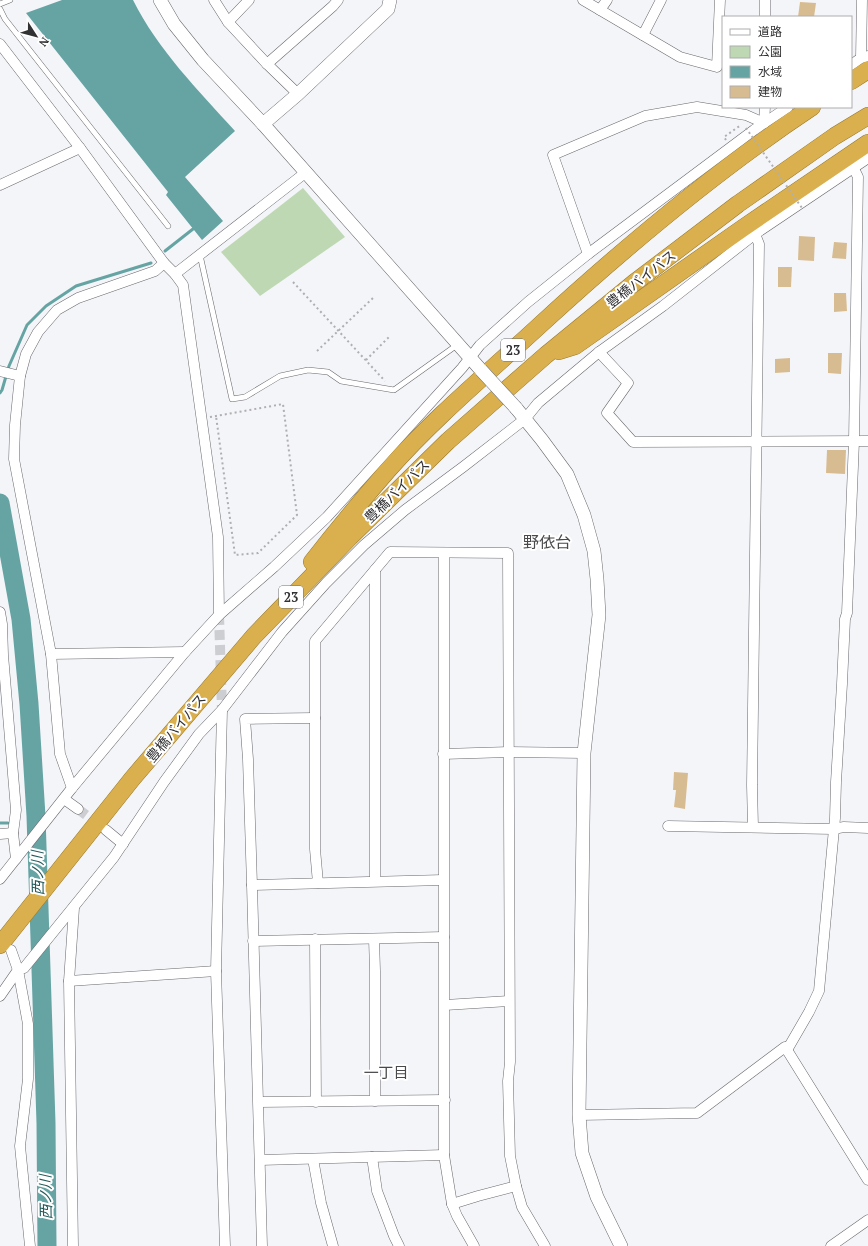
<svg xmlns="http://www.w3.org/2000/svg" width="868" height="1246" font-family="'PT Serif','Noto Sans JP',serif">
<rect width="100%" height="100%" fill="#f4f5f9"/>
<polygon fill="#bed8b3" points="303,188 345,237 260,296 221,252"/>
<path fill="#66a4a4" d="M62,0H133C158,50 198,90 235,131L185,177L223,221L202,240L166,195L168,192L26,13Z"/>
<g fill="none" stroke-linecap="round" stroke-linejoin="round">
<g stroke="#66a4a4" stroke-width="3">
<polyline points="165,251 193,229"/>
<polyline points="0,393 2,390 9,366 27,325 46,306 76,286 151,263"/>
<polyline points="0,823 8,823"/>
</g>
<polyline stroke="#66a4a4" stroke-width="19" points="0,503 21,619 29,704 36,816 46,1123 47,1246"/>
</g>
<g fill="#d8bc91">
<polygon points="800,2 816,3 814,17 798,17"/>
<polygon points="799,236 815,237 814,261 798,260"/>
<polygon points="834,242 847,243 846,259 832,258"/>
<polygon points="778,267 792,267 791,287 778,287"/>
<polygon points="834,293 846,293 847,311 834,312"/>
<polygon points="828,353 842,353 841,374 828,373"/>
<polygon points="790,358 790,372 775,373 775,359"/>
<polygon points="827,450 846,450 845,474 826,473"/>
<polygon points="674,772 688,773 685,809 674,807 676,790 673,790"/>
</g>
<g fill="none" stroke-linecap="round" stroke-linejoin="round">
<g stroke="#cdced1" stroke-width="10" stroke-dasharray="10 5" stroke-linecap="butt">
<polyline points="219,615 222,710"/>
<polyline points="78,809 101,826"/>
</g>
<defs>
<g id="service">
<polyline points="0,4 10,0"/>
<polyline points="0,9 5,19 168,226"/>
<polyline points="200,255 232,399 245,397 280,376 308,370 328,372 341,381 394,390 457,345"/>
</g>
<g id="minor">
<polyline points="214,0 228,22 267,64 298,94"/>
<polyline points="583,0 680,57 717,67 720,0"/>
<polyline points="600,10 607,0"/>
<polyline points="765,17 765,0"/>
<polyline points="228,22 249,0"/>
<polyline points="643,35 661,0"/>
<polyline points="0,44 80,148 164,263 175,274 183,285 218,537 219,615"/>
<polyline points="861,58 862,0"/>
<polyline points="267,64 333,6 338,0"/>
<polyline points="851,65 861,58 868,56"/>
<polyline points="764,123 765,107"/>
<polyline points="0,185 80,148"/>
<polyline points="588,254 553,155 645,116 697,107 746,115 764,123"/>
<polyline points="175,274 305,173"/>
<polyline points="599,352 628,383 607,413 633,442 868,441"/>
<polyline points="0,371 20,376"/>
<polyline points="444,553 444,1155 452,1204 457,1216 474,1246"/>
<polyline points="375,570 375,881"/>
<polyline points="0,612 2,624 3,655 16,810 13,833 16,859"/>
<polyline points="51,654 185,652"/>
<polyline points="222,710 216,971 225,1246"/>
<polyline points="443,754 509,752 584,753"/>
<polyline points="72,788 60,754 51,654 14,459 15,425 20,376 26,354 38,332 57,310 78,298 155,271 164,263"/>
<polyline points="64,799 78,809"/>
<polyline points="668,826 833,829 844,827 868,828"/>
<polyline points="753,827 752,785 759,244 755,234"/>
<polyline points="106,830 123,844"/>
<polyline points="0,834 13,833"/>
<polyline points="0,879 72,788 185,652 219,615 274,567 327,517 462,368 480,345 528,302 588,254 754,130 788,107"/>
<polyline points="318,883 315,849 315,641 390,552 508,553 510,1062 508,1081 510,1156 516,1186 522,1207 545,1246"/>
<polyline points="252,885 443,880"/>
<polyline points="315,939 316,1102"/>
<polyline points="374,939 375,971 375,1101"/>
<polyline points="253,941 444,937"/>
<polyline points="11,950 18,970 28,1024 28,1079 20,1146 30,1246"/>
<polyline points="69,981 216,971"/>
<polyline points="0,996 18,970 24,968 114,857 164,782 199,734 222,710 282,632 326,583 364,545 405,510 463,467 525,419 538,403 599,352 663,306 755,234 868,158"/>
<polyline points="445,1005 509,1001"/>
<polyline points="787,1050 809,1012 819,991 835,818 836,782 842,684 845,619 847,613 854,441 858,177 853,167"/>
<polyline points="787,1050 868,1180"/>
<polyline points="259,1102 445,1100"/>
<polyline points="579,1115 697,1113 785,1047 787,1050"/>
<polyline points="372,1157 377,1191 394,1236 399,1246"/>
<polyline points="313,1159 321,1203 333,1246"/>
<polyline points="260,1160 444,1155"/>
<polyline points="452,1204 478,1196 516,1186"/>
<polyline points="73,1246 69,981 74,908"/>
<polyline points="262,1246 252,885 248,759 245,719 315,718"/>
<polyline points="831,1246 868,1220"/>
</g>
<g id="tertiary">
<polyline points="160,0 174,24 203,60 263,124 481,370"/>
<polyline points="263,124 298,94 388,9 390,0"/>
<polyline points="516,408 542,440 567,474 584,515 594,551 597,579 599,615 584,753 579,1115 582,1153 597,1197 621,1246"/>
</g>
<g id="trunk">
<polyline points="851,81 868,70"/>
<polyline points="559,351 575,346 743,228 868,143"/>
<path d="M312,562C337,530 362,500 388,470C434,418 488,373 539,326C625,247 714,172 812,107"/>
<polyline points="0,945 132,779 254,636 350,537 448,441 546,355 634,283 738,204 835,136 868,116"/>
</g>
</defs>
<use href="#service" stroke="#69696d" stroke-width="6"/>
<use href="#minor" stroke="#69696d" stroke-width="11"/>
<use href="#tertiary" stroke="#69696d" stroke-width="14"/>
<use href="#trunk" stroke="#987727" stroke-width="18"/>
<g stroke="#afafb2" stroke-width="2" stroke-dasharray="2 3" stroke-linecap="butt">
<polyline points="726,140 724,137 741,125"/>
<polyline points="293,282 385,381"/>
<polyline points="317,351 373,298"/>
<polyline points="366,360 389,337"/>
<polyline points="210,417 216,416 283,404 297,515 258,553 235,555 216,416"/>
</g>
<use href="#service" stroke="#fff" stroke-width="5"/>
<use href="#minor" stroke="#fff" stroke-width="10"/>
<use href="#tertiary" stroke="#fff" stroke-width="13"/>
<use href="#trunk" stroke="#dab04e" stroke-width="17"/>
<defs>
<polyline id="tertiary-bridge" points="481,370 516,408"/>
</defs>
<use href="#tertiary-bridge" stroke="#69696d" stroke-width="14" stroke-linecap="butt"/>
<polyline stroke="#afafb2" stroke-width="2" stroke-dasharray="2 3" stroke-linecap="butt" points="746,128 802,208"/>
<use href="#tertiary-bridge" stroke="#fff" stroke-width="13"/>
</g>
<g text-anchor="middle" stroke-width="4" stroke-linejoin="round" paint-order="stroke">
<g fill="#fff" stroke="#6f6f70" stroke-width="1">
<rect x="501" y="339" width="24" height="22" rx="3"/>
<rect x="279" y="586" width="24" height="22" rx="3"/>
</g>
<g font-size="13" font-weight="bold" fill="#313133">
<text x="513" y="355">23</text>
<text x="291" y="602">23</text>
</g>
<g font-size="14" fill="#313133" stroke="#fff">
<text transform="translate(641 279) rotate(-38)" y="5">豊橋バイパス</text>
<text transform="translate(397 491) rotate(-44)" y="5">豊橋バイパス</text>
<text transform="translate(176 728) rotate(-50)" y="5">豊橋バイパス</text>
</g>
<g font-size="15" font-style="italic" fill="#235959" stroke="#fff">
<text transform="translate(38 873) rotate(-91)" y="5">西ノ川</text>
<text transform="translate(46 1197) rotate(-91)" y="5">西ノ川</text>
</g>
<g font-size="15" fill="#49494c" stroke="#fff">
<text x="386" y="1078">一丁目</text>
</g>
<g font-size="16" fill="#49494c" stroke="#fff">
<text x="547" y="548">野依台</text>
</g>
</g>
<rect x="722" y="16" width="130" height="92" fill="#ffffff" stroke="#adadad"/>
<rect x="730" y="29" width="20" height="6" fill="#ffffff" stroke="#adadad"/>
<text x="758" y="36" font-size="12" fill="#313133">道路</text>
<rect x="730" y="46" width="20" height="12" fill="#bed8b3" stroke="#adadad"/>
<text x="758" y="56" font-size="12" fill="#313133">公園</text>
<rect x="730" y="66" width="20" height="12" fill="#66a4a4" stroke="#adadad"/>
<text x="758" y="76" font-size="12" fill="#313133">水域</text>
<rect x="730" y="86" width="20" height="12" fill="#d8bc91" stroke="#adadad"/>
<text x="758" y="96" font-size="12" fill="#313133">建物</text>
<g transform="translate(36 36) rotate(126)" stroke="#ffffff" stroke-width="3" paint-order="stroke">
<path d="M0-3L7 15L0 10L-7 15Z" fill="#313133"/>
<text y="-6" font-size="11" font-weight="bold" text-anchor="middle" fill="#313133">N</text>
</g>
</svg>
